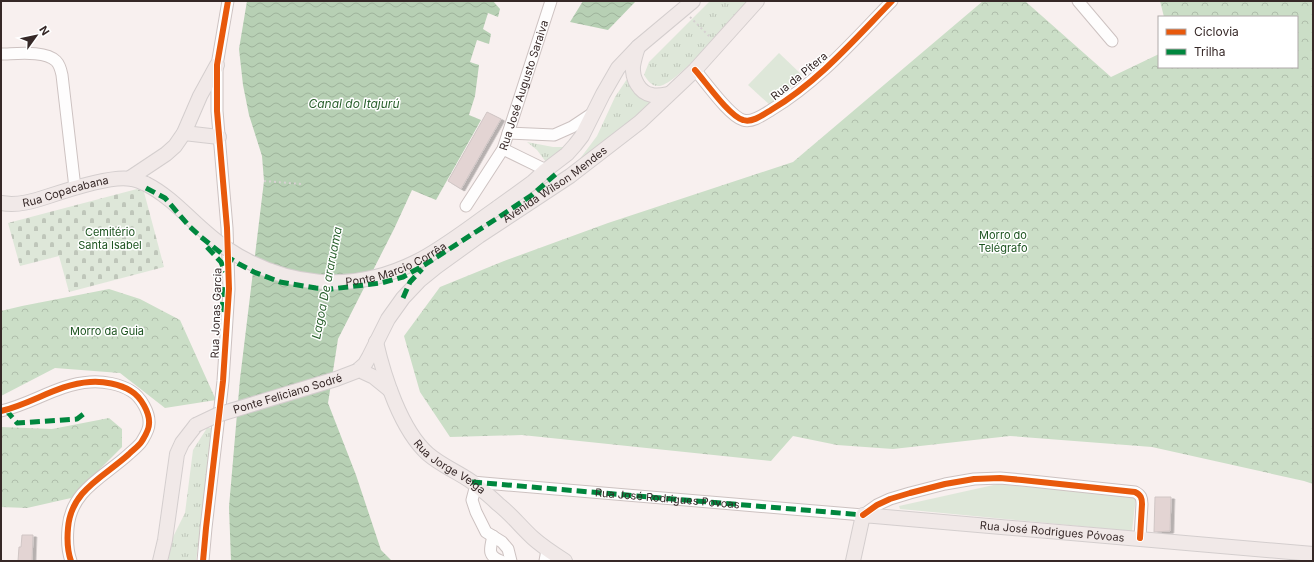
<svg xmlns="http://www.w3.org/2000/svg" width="1314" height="562" font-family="Inter,sans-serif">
<defs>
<pattern id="grass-tufts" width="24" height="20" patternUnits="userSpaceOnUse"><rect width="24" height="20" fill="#dee7d9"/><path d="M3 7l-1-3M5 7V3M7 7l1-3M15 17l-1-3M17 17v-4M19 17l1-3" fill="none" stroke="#bfc6ba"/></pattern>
<pattern id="forest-crowns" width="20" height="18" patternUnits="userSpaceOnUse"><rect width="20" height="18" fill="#cbdec7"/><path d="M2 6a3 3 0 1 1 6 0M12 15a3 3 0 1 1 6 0" fill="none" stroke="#afbeab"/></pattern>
<pattern id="cemetery-stones" width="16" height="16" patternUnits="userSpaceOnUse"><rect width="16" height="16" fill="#dee7d9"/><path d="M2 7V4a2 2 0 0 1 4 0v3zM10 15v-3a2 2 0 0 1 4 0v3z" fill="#bfc6ba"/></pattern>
<pattern id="water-waves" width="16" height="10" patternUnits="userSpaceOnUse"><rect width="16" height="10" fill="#b7d0b4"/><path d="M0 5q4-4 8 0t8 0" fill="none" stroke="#9eb39b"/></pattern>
<filter id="shadow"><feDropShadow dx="3.5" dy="2" stdDeviation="0" flood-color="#0004"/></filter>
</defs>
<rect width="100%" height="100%" fill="#f8f0ef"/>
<g fill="url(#grass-tufts)">
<path d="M710,1H748C734,17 678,83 660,86C652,87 648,81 644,75L649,62Z"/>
<polygon points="629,76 655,103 573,168 597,136 615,97"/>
<polygon points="527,142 553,147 565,147 546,162 537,150"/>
<polygon points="207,428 214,428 196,561 169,561 167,549 185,513 193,450"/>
</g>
<g fill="url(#forest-crowns)">
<polygon points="983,1 1025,1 1111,77 1159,54 1159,67 1297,67 1297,17 1164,17 1160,1 1313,1 1313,484 1304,481 1152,447 1010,436 893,449 837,445 793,436 771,461 522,435 450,437 420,392 404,336 440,287 504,261 608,223 793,162"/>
<polygon points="109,289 140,299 180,320 216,400 165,408 120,373 55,368 1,396 1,311 22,306"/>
<polygon points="109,418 122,429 122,447 71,498 27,508 1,507 1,427 52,429"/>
</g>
<polygon fill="url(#cemetery-stones)" points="137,189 144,192 164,267 69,292 59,256 20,266 8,223"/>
<g fill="#dee7d9">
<polygon points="779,53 802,75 772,107 748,85"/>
<polygon points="998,484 1136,497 1132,531 911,510 900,509 899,506"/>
</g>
<g fill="url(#water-waves)">
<polygon points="247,1 493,1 500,9 498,17 488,13 483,29 491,34 489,44 477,40 470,62 479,65 475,96 469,115 481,120 436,200 412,190 394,229 338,339 328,403 356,475 381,550 392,561 231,561 229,507 240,379 264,181 262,156 249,115 243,85 239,49"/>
<polygon points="583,1 636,1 608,30 570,22"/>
</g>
<g fill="#e3d4d3" stroke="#d0c6c5" filter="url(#shadow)">
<polygon points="487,112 501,119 461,189 448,181"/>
<polygon points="1155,497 1171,497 1170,531 1154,532"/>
<polygon points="22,535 33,535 32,561 18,561 19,547 21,547"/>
</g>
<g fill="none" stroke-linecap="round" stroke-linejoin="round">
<defs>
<g id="minor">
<polyline points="1078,1 1112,41"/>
<path d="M1,54C15,54 45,50 56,61C60,65 61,70 62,75L75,188"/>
<path d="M695,70C705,81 729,116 743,120C752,123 763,115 771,110C818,82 854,40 892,1"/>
<polyline points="508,133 554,135 572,127 593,113"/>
<polyline points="503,149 546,170"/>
<path id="s1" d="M466,206L503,149L551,1"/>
<path d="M1,411C32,404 58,384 90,382C103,381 120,384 131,391C141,397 150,413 149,424C149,430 145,436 142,441C139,446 133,450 129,454C104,477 71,490 68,528C67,539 67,550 71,561"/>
<path d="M472,482L863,515L877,505L890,499L910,493L945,484L974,479L1000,478L1022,480L1135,492C1141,495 1142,498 1142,504L1140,538"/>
<polyline points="476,485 472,500 476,512 486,532 502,542 508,549 511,561"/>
<path d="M493,536C490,549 487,556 501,561"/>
<polyline points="203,561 206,528 223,381 229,289 227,228 217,111 217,65 228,1"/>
<polyline points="545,561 547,550"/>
</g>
<g id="major">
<path d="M638,47C636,53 634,60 633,66C632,78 639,93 652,95C657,96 663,95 668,94"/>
<polyline points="184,133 219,137"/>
<polyline points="130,178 166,154 175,146 184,133 200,96 217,65"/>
<path id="s2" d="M1,203C18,206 34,201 49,196C67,190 113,175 131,179C136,179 141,182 146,184"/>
<polyline points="497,208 533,182 546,170 567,154 575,145 582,136 603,94 618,68 638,47 693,1"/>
<path id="s3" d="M376,342C384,377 401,430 428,454C442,466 458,472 472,482C481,489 490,496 498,504C511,514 521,527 533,538C543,547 554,554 565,561"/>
<polyline points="359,370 374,377 390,390"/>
<path id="s4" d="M357,371L365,364L369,357L388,319L403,298L420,280L436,267L479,236L570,176L640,122L695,70L757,1"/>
<polyline points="160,561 165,540 177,454 182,443 196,425"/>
<path id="s5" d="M853,561L863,515L1313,554"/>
</g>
</defs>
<use href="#minor" stroke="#cdc2c1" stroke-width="13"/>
<use href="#major" stroke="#d4cece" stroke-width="16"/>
<g stroke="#d5d0d0" stroke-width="2" stroke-dasharray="2 3" stroke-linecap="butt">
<polyline points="690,17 710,37"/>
<polyline points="264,181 301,184"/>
</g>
<use href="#minor" stroke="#fefdfd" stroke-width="11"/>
<use href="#major" stroke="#f1e9e8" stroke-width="14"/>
<defs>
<g id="major-bridge">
<path id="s6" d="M146,184C176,199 197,229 226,248C284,287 352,294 416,262C444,248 471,226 497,208"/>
<path id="s7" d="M196,425L217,415L336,379L357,371"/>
</g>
</defs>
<use href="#major-bridge" stroke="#d4cece" stroke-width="16" stroke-linecap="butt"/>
<use href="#major-bridge" stroke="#f1e9e8" stroke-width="14"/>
<g stroke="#00873e" stroke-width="5" stroke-dasharray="10 5" stroke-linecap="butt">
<polyline points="146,188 165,198 189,226 201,237 221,253 239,264 254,272 280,282 316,288 331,289 381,283 403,277 426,264 499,217 532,195 557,173"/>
<polyline points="207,247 221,262 225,272"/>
<polyline points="403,298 410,282 422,269"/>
<polyline points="222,312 224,284"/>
<polyline points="6,410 17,423 77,419 86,412"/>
<path id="s8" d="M472,482L863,515"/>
</g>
<defs>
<g id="cycleway">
<path d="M695,70C705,81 729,116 743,120C752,123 763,115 771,110C818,82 854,40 892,1"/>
<path d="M1,411C32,404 58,384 90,382C103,381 120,384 131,391C141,397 150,413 149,424C149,430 145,436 142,441C139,446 133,450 129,454C104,477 71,490 68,528C67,539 67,550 71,561"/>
<path d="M863,515L877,505L890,499L910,493L945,484L974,479L1000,478L1022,480L1135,492C1141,495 1142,498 1142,504L1140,538"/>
<polyline points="203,561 206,528 223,381 229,289 227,228 217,111 217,65 228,1"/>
</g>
</defs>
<use href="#cycleway" stroke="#fff" stroke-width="8"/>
<use href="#cycleway" stroke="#e8590c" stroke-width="6"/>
</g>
<g text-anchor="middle" stroke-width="3" stroke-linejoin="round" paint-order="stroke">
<g font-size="11" fill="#362827" stroke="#fff">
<text transform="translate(799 76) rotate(-39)" y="4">Rua da Pitera</text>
<text dy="4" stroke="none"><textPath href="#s1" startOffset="135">Rua José Augusto Saraiva</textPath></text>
<text dy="4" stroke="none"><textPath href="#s4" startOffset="277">Avenida Wilson Mendes</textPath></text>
<text dy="4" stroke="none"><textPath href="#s2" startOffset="66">Rua Copacabana</textPath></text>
<text dy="4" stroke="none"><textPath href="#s6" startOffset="283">Ponte Marcio Corrêa</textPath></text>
<text transform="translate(216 313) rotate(-88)" y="4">Rua Jonas Garcia</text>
<text dy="4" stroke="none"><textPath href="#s7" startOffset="97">Ponte Feliciano Sodré</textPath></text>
<text dy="4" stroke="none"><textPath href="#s3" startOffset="150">Rua Jorge Veiga</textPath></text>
<text dy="4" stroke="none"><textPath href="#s8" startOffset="196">Rua José Rodrigues Povoas</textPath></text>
<text dy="4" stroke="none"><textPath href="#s5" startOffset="237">Rua José Rodrigues Póvoas</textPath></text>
</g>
<g font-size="11" fill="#1c531f" stroke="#fff">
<text x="110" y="236">Cemitério<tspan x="110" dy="13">Santa Isabel</tspan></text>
<text x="1003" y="239">Morro do<tspan x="1003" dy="13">Telégrafo</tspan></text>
<text x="107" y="335">Morro da Guia</text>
</g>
<g font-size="12" font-style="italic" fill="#2a602d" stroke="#fff">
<text x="354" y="108">Canal do Itajurú</text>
<text transform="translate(327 283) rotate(-79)" y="4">Lagoa De araruama</text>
</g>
</g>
<rect width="1314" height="562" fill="none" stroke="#362827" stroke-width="4"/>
<rect x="1158" y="16" width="140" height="52" fill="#ffffff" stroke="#afa9a9"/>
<rect x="1166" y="29" width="20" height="6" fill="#e8590c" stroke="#afa9a9"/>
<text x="1194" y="36" font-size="12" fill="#362827">Ciclovia</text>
<rect x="1166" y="49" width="20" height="6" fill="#00873e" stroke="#afa9a9"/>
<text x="1194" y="56" font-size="12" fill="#362827">Trilha</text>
<g transform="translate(36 36) rotate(57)" stroke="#ffffff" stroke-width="3" paint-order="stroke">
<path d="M0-3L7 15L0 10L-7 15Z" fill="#362827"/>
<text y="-6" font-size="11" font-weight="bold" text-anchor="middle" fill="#362827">N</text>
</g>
</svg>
